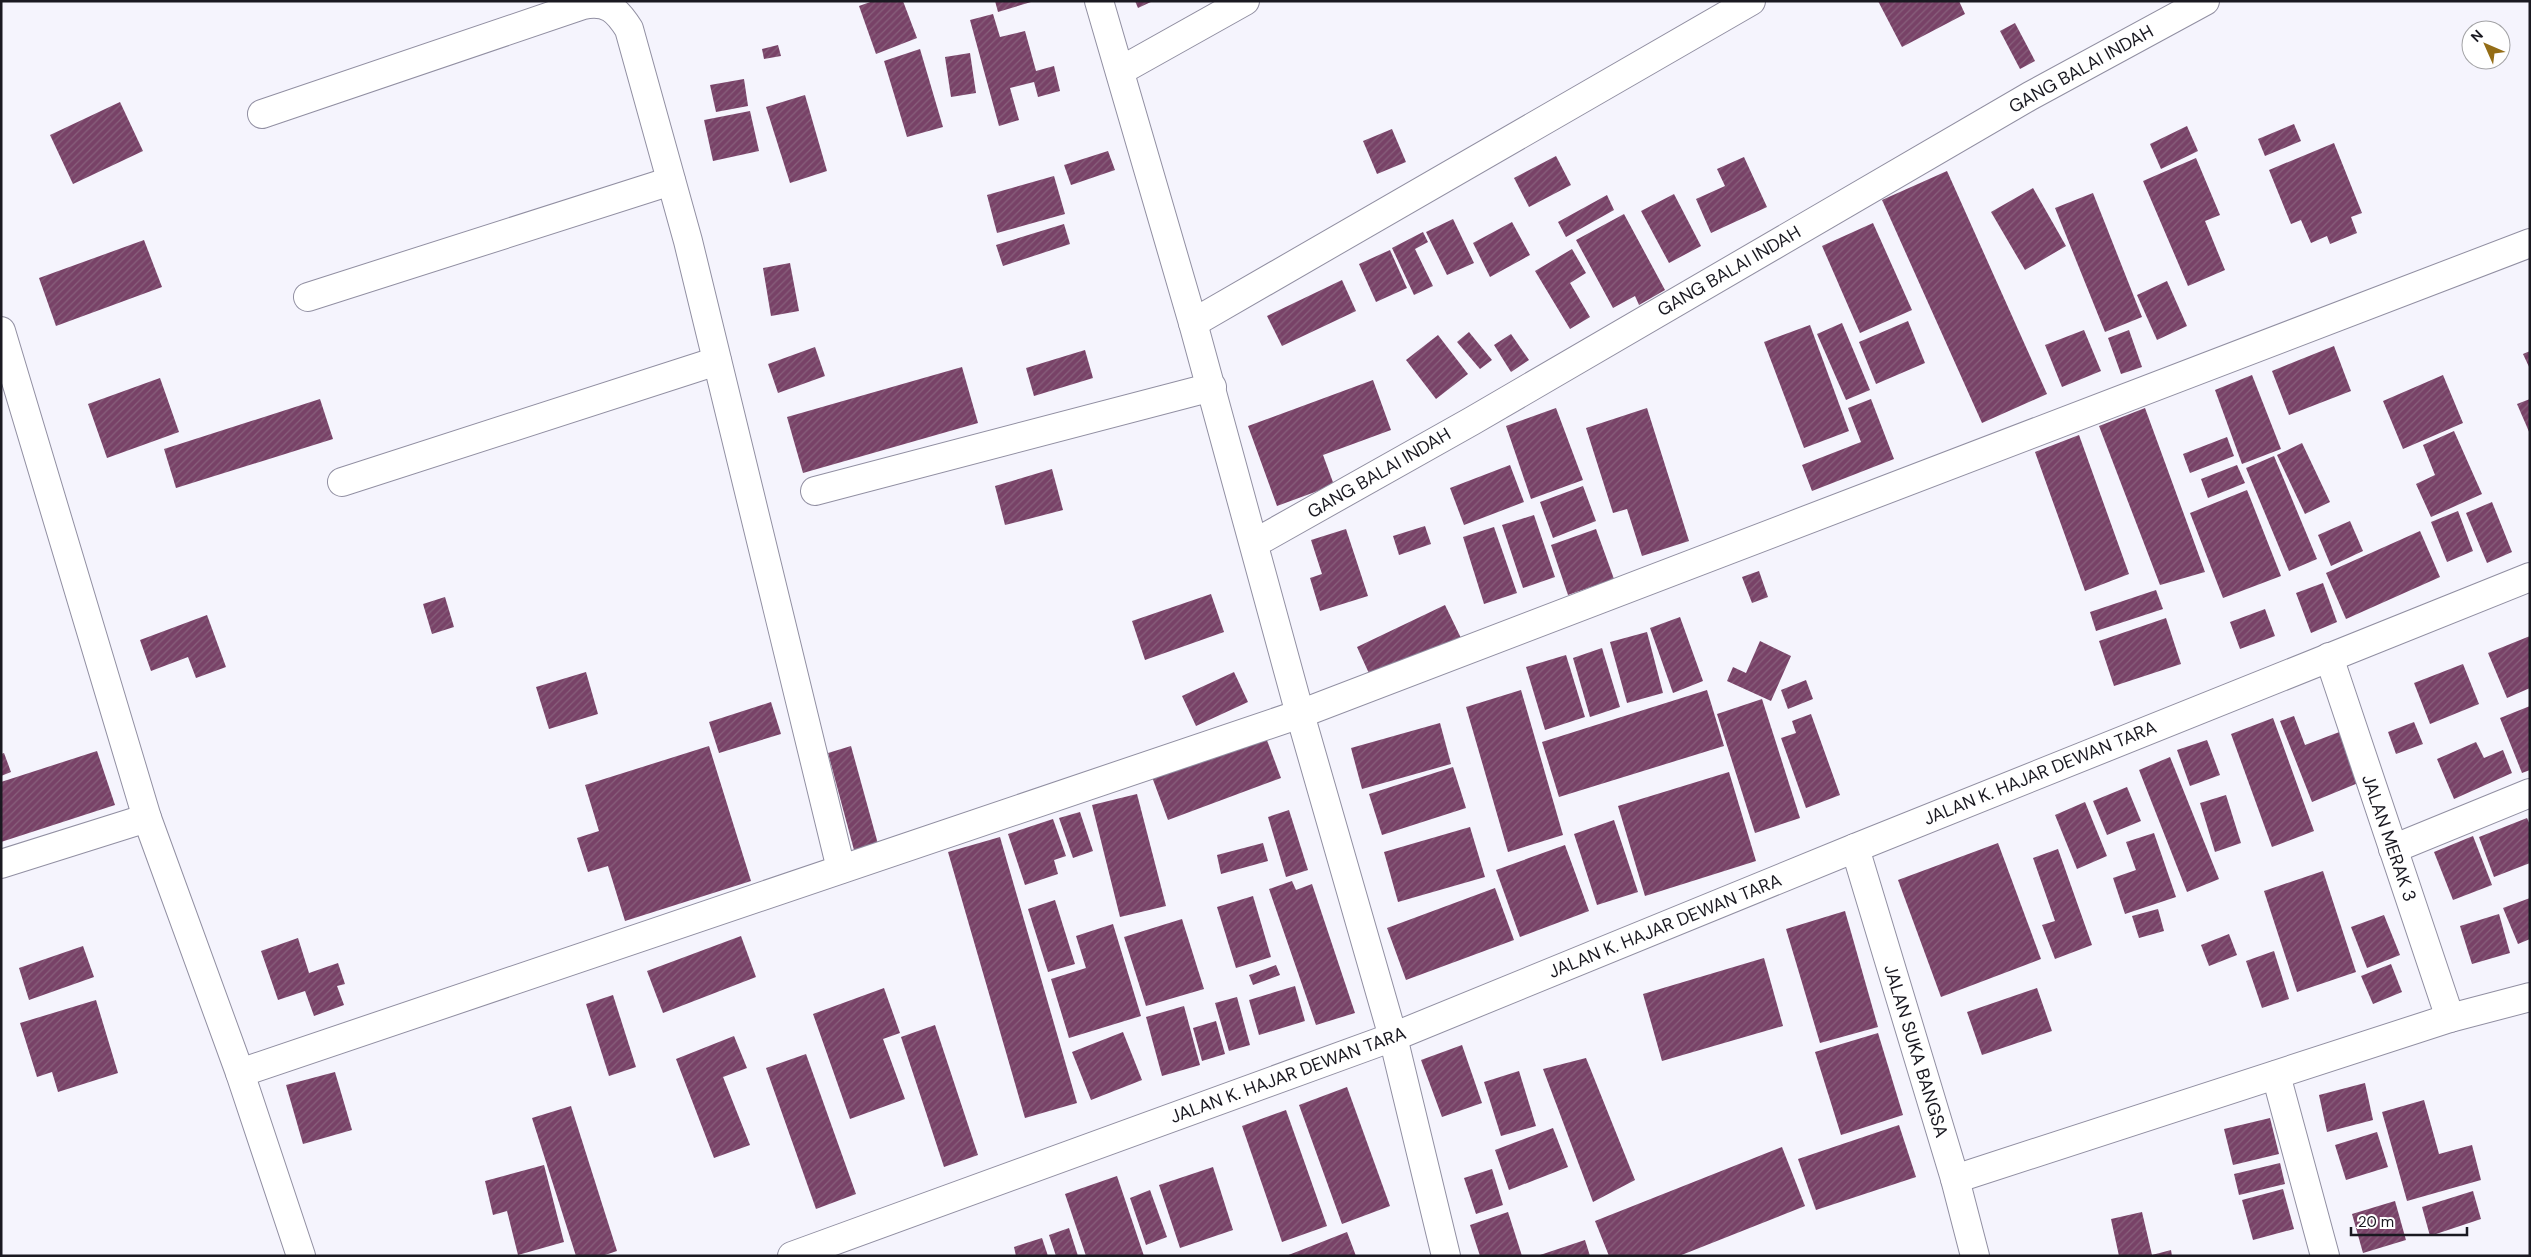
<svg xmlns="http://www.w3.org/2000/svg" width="2531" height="1257" font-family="'DM Sans',sans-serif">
<defs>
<pattern id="building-hatch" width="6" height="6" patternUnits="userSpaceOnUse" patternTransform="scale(1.25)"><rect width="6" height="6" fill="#784267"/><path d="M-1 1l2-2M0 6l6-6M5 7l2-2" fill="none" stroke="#88607c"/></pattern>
</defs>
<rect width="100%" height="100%" fill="#f5f4fd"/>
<g fill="url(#building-hatch)">
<polygon points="873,1 903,1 917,38 876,54 859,6"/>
<polygon points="995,1 1031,1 1031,2 998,12"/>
<polygon points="1135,1 1153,1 1138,8"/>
<polygon points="1878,1 1959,1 1965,14 1902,47"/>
<polygon points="993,14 1000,37 1025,31 1036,71 1054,66 1060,91 1038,97 1034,82 1010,88 1019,120 999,126 970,20"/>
<polygon points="2015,23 2035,61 2020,69 2000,31"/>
<polygon points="778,45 781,56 764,59 762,49"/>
<polygon points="920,49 943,127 907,137 884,61"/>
<polygon points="970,53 976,93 951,97 945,57"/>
<polygon points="744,79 748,106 716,112 710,85"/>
<polygon points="805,95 827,171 790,183 766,107"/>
<polygon points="120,102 143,151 73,184 50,135"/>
<polygon points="750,111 759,151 713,161 704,120"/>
<polygon points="2294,124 2301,141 2265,156 2258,139"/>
<polygon points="2187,126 2198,151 2161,169 2150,144"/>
<polygon points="1392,129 1406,162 1377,174 1363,141"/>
<polygon points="2334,143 2362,213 2351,217 2357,233 2330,244 2327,236 2311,243 2301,220 2291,224 2269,170"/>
<polygon points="1108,151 1115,170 1071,185 1064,165"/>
<polygon points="1556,156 1571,185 1529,207 1514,178"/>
<polygon points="1744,157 1767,207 1711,233 1696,199 1725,186 1717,169"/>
<polygon points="2196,158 2220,215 2205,221 2225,270 2188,286 2143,181"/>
<polygon points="1947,171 2047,394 1982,423 1882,200"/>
<polygon points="1054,176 1065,214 997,233 987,195"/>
<polygon points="2033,188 2066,246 2025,270 1991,212"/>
<polygon points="2093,193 2142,317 2105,332 2055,208"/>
<polygon points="1674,194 1701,246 1669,263 1641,211"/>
<polygon points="1607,195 1614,210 1566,237 1558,222"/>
<polygon points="1624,214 1665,290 1639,305 1635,296 1613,308 1576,240"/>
<polygon points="1453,219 1474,263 1447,275 1426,232"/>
<polygon points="1512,222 1530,255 1490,277 1473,243"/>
<polygon points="1873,223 1912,310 1860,333 1822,246"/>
<polygon points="1064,224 1070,244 1003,266 996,245"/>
<polygon points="1423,232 1428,242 1415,249 1433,286 1414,295 1392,248"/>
<polygon points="144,240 162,287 56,326 39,278"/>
<polygon points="1572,249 1586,273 1570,283 1590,317 1570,329 1535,271"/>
<polygon points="1390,250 1407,288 1376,302 1359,264"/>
<polygon points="790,263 799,311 771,316 763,268"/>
<polygon points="1342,280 1356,311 1282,346 1267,316"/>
<polygon points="2167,281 2187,326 2157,340 2137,295"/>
<polygon points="1908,321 1925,363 1876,384 1859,342"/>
<polygon points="1842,323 1870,390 1846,400 1817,334"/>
<polygon points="1810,325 1849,431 1804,448 1764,342"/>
<polygon points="2084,330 2101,371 2062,387 2045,345"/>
<polygon points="2129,330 2142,367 2121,374 2108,338"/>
<polygon points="1469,332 1492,360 1480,369 1457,342"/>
<polygon points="1511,334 1529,360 1511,372 1494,345"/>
<polygon points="1438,335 1468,374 1436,399 1406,360"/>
<polygon points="2334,346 2351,391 2289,415 2272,371"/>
<polygon points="815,347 825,376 778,393 768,364"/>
<polygon points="1085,350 1093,378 1034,396 1026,368"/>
<polygon points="2530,351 2530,369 2523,354"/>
<polygon points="962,367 978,423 803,473 787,417"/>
<polygon points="2252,375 2281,449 2242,464 2215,390"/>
<polygon points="2443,375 2463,423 2403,449 2383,401"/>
<polygon points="160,378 179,432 107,458 88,404"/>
<polygon points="1373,380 1391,430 1323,455 1334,485 1277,506 1248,426"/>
<polygon points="320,399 333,439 176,488 164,449"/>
<polygon points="1871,399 1894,459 1812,491 1802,465 1861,442 1848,408"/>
<polygon points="2530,399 2530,434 2517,404"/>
<polygon points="1556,408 1583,480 1531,499 1506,426"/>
<polygon points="1647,408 1689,541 1642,556 1627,509 1613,513 1586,428"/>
<polygon points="2145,408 2205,572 2160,585 2099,426"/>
<polygon points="2454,431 2482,494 2431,517 2416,484 2435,475 2423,445"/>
<polygon points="2079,435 2129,574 2085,591 2035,452"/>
<polygon points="2227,437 2234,456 2190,473 2183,454"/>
<polygon points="2302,443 2330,502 2305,514 2277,455"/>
<polygon points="2274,456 2317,559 2289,571 2246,468"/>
<polygon points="1510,465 1524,502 1464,525 1450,488"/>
<polygon points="2237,465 2245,483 2208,498 2201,479"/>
<polygon points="1052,469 1063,510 1005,525 995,486"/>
<polygon points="1583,486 1596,521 1553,538 1540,502"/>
<polygon points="2247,490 2281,576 2223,598 2190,513"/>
<polygon points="2492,502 2512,552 2487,563 2466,513"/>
<polygon points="2458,511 2473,551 2447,562 2431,522"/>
<polygon points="1534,515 1555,577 1523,588 1502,525"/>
<polygon points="2350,521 2363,551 2331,566 2318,535"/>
<polygon points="1425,526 1431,544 1399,555 1393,536"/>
<polygon points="1494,527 1517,593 1484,604 1463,537"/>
<polygon points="1346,529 1368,596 1320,611 1310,578 1322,574 1311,540"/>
<polygon points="1596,529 1614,579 1568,595 1551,545"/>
<polygon points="2420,531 2440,577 2346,619 2326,573"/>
<polygon points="1759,571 1768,597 1752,603 1742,577"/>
<polygon points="2323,583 2337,622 2311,633 2296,593"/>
<polygon points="2156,590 2163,609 2096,631 2090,612"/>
<polygon points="1211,594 1224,632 1145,660 1132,621"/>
<polygon points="445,597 454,627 432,634 423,604"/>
<polygon points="1445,605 1461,638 1372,680 1357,647"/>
<polygon points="2265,609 2275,636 2240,649 2230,622"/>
<polygon points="207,615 226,667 196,678 188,657 151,671 140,640"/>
<polygon points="1680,617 1703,681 1673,693 1650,628"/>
<polygon points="2166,618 2181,664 2114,686 2099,641"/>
<polygon points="1647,632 1663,693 1627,703 1610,642"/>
<polygon points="2530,636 2530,688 2507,698 2488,653"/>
<polygon points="1760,641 1791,656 1771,701 1727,681 1733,667 1746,673"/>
<polygon points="1602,648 1620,707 1590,717 1573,658"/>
<polygon points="1566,655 1585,717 1545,730 1526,667"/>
<polygon points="2463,664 2479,704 2430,724 2414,683"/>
<polygon points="586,672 598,714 549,729 536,687"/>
<polygon points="1234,672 1248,702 1196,726 1182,696"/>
<polygon points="1806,680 1813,699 1788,709 1781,690"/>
<polygon points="1521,690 1563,835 1508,852 1466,707"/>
<polygon points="1707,690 1724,746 1559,797 1542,742"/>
<polygon points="1762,699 1800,818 1755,833 1717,714"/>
<polygon points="771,702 781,734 719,753 709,722"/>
<polygon points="2530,706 2530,770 2522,773 2500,718"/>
<polygon points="1811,714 1840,795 1806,808 1781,738 1796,733 1792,721"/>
<polygon points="2294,716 2305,745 2342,731 2363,781 2312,802 2280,721"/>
<polygon points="2273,718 2314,831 2272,847 2231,734"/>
<polygon points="2414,722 2423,744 2396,754 2388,732"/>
<polygon points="1440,723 1451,764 1362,789 1351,748"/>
<polygon points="1265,735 1281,778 1168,820 1152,777"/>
<polygon points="2207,740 2220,775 2190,786 2177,750"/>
<polygon points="2476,742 2484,758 2503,750 2512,773 2454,799 2437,759"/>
<polygon points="709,746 751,881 625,921 608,866 588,872 577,838 599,831 585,785"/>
<polygon points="851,746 878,844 854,850 828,753"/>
<polygon points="97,751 115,805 1,842 1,782"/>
<polygon points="4,753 11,772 1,776 1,754"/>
<polygon points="2170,757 2219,879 2187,892 2139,770"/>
<polygon points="1453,767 1466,808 1382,835 1369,794"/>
<polygon points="1729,772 1756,861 1645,896 1618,806"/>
<polygon points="2127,787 2141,821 2107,835 2093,801"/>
<polygon points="1137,794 1166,906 1120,917 1092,805"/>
<polygon points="2226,795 2241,843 2215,852 2200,803"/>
<polygon points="2085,802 2107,856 2077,869 2055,815"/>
<polygon points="1289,810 1308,870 1286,877 1268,817"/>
<polygon points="1080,812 1093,851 1073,858 1059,818"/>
<polygon points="2527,818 2530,825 2530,863 2494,877 2479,837"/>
<polygon points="1053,819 1066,856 1054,860 1058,874 1025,885 1008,834"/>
<polygon points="1614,820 1638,892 1597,905 1574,834"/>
<polygon points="1470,827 1485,877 1398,902 1384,852"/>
<polygon points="2154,833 2176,897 2125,914 2113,878 2136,870 2126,842"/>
<polygon points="2473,836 2492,885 2453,900 2434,852"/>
<polygon points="1000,837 1077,1103 1025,1118 948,852"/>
<polygon points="1263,843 1268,861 1221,874 1217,855"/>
<polygon points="1998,843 2041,959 1941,997 1898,880"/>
<polygon points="1565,845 1589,911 1520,937 1496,870"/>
<polygon points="2058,849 2092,945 2055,959 2042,925 2055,921 2033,858"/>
<polygon points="2323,871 2356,972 2297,992 2264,891"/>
<polygon points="1292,881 1296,890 1312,884 1355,1013 1316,1025 1269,889"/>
<polygon points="1495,888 1514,940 1406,980 1387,928"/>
<polygon points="1253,896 1271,957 1236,968 1217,907"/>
<polygon points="2530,898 2530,939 2518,944 2503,908"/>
<polygon points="1055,900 1075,964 1048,972 1028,909"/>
<polygon points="2158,909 2164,931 2139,938 2132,916"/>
<polygon points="1845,911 1878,1027 1820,1043 1786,929"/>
<polygon points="2499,914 2510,953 2472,964 2460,926"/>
<polygon points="2384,915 2400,955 2367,968 2351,927"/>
<polygon points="1182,919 1204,989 1146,1006 1124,937"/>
<polygon points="1113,924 1141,1016 1069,1038 1051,979 1086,968 1076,936"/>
<polygon points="2229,934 2237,955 2209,966 2201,945"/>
<polygon points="741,936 756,977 663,1013 647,971"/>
<polygon points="298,938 309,973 338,963 345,984 337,986 344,1005 314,1016 305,991 278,1000 261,951"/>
<polygon points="83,946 94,977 29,1000 19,968"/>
<polygon points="2274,951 2289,999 2262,1008 2246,961"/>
<polygon points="1764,958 1783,1026 1662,1061 1643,994"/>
<polygon points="2391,964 2402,992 2373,1004 2361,976"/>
<polygon points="1276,965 1280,975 1253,985 1249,975"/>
<polygon points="1295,986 1305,1021 1259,1035 1249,1000"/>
<polygon points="884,988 900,1033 883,1039 905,1099 850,1119 813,1014"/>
<polygon points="2037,988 2052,1031 1982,1055 1967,1012"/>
<polygon points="613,995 636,1067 609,1076 586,1004"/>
<polygon points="1237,997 1250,1045 1229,1051 1215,1003"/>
<polygon points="96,1000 118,1073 58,1092 52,1072 37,1077 20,1023"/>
<polygon points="1184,1006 1200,1065 1162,1076 1146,1017"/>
<polygon points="1216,1021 1225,1054 1202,1061 1193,1028"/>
<polygon points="935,1025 978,1155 944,1167 901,1037"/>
<polygon points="1123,1032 1142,1080 1091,1100 1072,1052"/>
<polygon points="1878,1033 1903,1115 1841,1135 1815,1052"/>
<polygon points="734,1036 747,1068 723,1077 750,1145 714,1158 676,1059"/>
<polygon points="1462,1045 1482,1103 1442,1117 1421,1060"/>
<polygon points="806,1054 856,1194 816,1209 766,1068"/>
<polygon points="1586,1058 1635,1180 1593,1202 1543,1069"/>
<polygon points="1519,1071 1536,1126 1501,1136 1484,1082"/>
<polygon points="335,1072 352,1130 303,1144 286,1085"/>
<polygon points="2365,1083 2373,1120 2327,1132 2319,1095"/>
<polygon points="1347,1087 1390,1206 1342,1224 1299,1105"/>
<polygon points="2424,1100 2439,1154 2472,1145 2481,1180 2407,1201 2382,1112"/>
<polygon points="571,1106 617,1251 602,1256 576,1256 532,1118"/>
<polygon points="1286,1110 1327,1226 1282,1242 1242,1126"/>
<polygon points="2270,1118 2279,1154 2233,1165 2224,1129"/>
<polygon points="1899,1125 1916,1177 1816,1210 1798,1159"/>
<polygon points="1553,1128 1568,1167 1509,1190 1495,1150"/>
<polygon points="2377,1132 2388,1167 2346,1180 2335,1145"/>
<polygon points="1782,1147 1805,1206 1679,1256 1609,1256 1595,1221"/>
<polygon points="2280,1163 2285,1184 2239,1195 2234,1174"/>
<polygon points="544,1165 564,1242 518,1255 507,1211 493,1215 485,1181"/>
<polygon points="1213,1167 1233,1230 1180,1248 1159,1185"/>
<polygon points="1492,1169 1503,1205 1476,1214 1464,1178"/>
<polygon points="1117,1176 1144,1256 1086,1256 1065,1194"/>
<polygon points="2283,1189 2294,1229 2253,1240 2242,1200"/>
<polygon points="1150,1190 1167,1237 1146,1245 1130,1198"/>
<polygon points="2473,1191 2481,1219 2430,1236 2422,1207"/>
<polygon points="2395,1201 2406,1240 2363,1253 2352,1214"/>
<polygon points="1508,1212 1522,1256 1480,1256 1470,1225"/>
<polygon points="2142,1212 2152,1255 2171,1250 2172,1256 2119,1256 2111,1219"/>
<polygon points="1069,1228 1078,1256 1056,1256 1049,1235"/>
<polygon points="1347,1232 1356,1256 1286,1256"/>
<polygon points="1042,1238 1048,1256 1016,1256 1014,1247"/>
<polygon points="1585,1240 1590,1256 1540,1256 1540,1255"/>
</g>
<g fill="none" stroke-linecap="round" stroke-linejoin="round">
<defs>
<g id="minor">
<polyline points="1099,1 1193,323 1300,714 1393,1037 1446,1256"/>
<polyline points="1120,71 1245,1"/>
<path d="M262,114L583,5C607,0 617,10 629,29L688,241L841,869"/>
<polyline points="308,297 671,181"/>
<polyline points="1193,323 1751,1"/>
<polyline points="1,331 147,818 240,1073 301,1256"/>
<polyline points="342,482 717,361"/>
<polyline points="815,491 1212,387"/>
<polyline points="1255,543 1472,421 2030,96 2205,1"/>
<polyline points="2329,657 2450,1018"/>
<polyline points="1855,848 1955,1179 1975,1256"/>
<polyline points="2393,849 2530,793"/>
<polyline points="1,864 147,818"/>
<polyline points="240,1073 1300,714 2530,243"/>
<polyline points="2276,1075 2325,1256"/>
<polyline points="1955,1179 2450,1018 2530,997"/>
</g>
<polyline id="tertiary" points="792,1256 1393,1037 1855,848 2530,577"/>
</defs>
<use href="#minor" stroke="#918fa2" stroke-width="30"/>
<use href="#tertiary" stroke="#918fa2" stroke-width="30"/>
<use href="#minor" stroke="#fff" stroke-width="28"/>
<use href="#tertiary" stroke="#fff" stroke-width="28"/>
</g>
<g text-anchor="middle" stroke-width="5" stroke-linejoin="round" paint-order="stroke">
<g font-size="18" fill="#1a1921" stroke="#fff">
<text transform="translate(2081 69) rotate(-29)" y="6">GANG BALAI INDAH</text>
<text transform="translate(1729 271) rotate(-30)" y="6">GANG BALAI INDAH</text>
<text transform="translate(1379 473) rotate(-30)" y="6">GANG BALAI INDAH</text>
<text transform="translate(2040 773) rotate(-22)" y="6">JALAN K. HAJAR DEWAN TARA</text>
<text transform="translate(2389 838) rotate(71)" y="6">JALAN MERAK 3</text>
<text transform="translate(1665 926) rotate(-22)" y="6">JALAN K. HAJAR DEWAN TARA</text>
<text transform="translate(1916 1051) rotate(73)" y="6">JALAN SUKA BANGSA</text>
<text transform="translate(1288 1075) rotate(-20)" y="6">JALAN K. HAJAR DEWAN TARA</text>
</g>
</g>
<rect width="2531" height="1257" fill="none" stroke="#1a1921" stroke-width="5"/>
<g transform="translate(2486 45) rotate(315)"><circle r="24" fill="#ffffff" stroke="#a3a3a6"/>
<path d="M0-4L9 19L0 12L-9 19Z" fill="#946d16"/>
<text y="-8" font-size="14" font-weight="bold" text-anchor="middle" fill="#1a1921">N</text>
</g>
<path d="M2351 1227v8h116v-8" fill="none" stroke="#1a1921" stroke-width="2.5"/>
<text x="2358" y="1227" font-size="15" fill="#1a1921" stroke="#ffffff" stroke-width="4" paint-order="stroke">20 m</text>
</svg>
